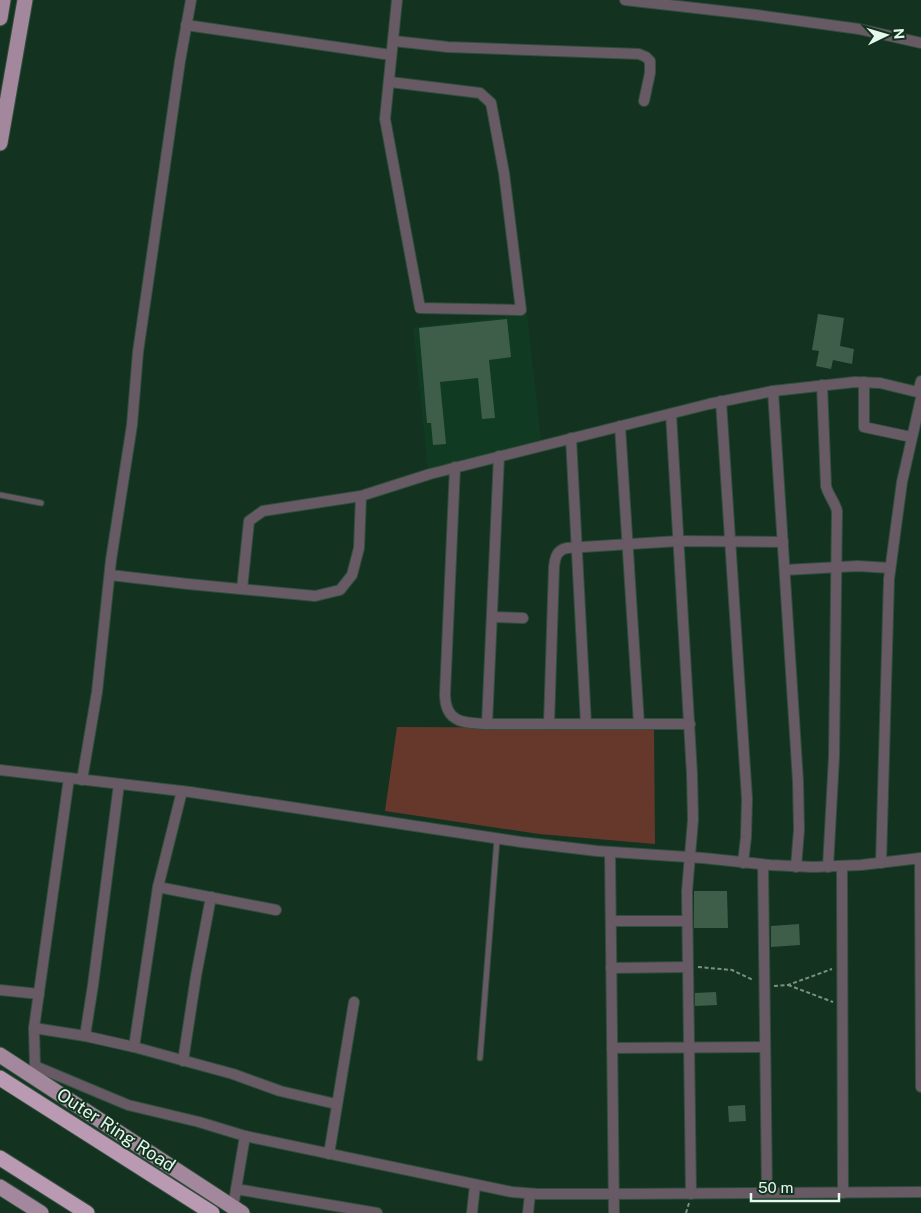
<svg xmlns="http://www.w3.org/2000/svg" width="921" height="1213" font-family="'Public Sans',sans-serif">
<rect width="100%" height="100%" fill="#133320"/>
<polygon fill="#113a22" points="527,314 541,440 428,470 413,327"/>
<polygon fill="#66382c" points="397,727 654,728 655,844 539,834 385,811"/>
<g fill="#3e5e49">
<polygon points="818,314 844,318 840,346 854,349 852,364 833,360 831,369 816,366 819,351 812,350"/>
<polygon points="507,319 511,357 489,360 495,418 482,419 478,378 440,382 446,444 433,445 431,423 427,423 419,328"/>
<polygon points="694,891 727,891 728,928 694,928"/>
<polygon points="799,924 800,945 771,947 771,926"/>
<polygon points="716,992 717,1005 695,1006 695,993"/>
<polygon points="745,1105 746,1121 729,1122 728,1106"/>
</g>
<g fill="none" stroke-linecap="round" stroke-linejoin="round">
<defs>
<g id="service">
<polyline points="0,495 41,503"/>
<polyline points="480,1058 497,839"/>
</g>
<g id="minor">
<polyline points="625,0 757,15 859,29 921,43"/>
<polyline points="186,25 391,55"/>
<polyline points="394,41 448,47 639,54 646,57 650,61 650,73 644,101"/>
<polyline points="390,82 480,93 491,103 504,173 521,310 420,308 385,119 397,0"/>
<polyline points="864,382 864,427 911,437"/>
<path d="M822,385L826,486C828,495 835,502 837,511L834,757L828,867"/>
<polyline points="773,391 798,781 799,830 796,867"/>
<polyline points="918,392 921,381"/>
<polyline points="721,401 747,799 746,837 743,863"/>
<polyline points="671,414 692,774 693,820 687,891 691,1194"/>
<polyline points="620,426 639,724"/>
<polyline points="571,438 586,724"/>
<path d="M455,467L445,694C445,723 464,723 487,724H690"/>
<polyline points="785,570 858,566 890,568"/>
<polyline points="110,575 188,584 315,596 340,590 352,575 359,548 361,496"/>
<polyline points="242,589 249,521 263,511 361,496 430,474 709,404 773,391 855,382 880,383 921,393"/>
<polyline points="492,617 523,618"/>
<polyline points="487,724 499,456"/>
<path d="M549,724L554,567C555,557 557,550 567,548L679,541L783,542"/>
<polyline points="0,770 190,792 521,842 597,851 703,858 770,865 813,867 861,865 921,858"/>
<polyline points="69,778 34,1028 35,1066 128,1105 199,1122 245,1136 512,1192 538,1194 614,1194 921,1192"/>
<polyline points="82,780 97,692 111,560 132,425 138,352 180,61 191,0"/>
<polyline points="610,852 614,1213"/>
<polyline points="920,858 921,1087"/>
<polyline points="881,863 889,579 902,482 921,398"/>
<polyline points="763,865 767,1193"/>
<polyline points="842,867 843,1193"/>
<polyline points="158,887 276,910"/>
<polyline points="611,921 687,921"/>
<polyline points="611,968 688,967"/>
<polyline points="0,990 39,994"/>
<polyline points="34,1028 85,1036 134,1047 233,1074 280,1091 336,1104"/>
<polyline points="85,1036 93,985 119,784"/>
<polyline points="134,1047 158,887 182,791"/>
<polyline points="612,1048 765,1047"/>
<polyline points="183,1061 196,976 211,897"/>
<polyline points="329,1154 354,1002"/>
<polyline points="236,1189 377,1213"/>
<polyline points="233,1207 245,1136"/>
<polyline points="472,1213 475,1185"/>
<polyline points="528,1213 530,1194"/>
</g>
<g id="primary">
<polyline points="0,18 3,0"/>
<polyline points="0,143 25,0"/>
<polyline points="0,1055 242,1213"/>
<polyline points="0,1187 41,1213"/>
</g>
<g id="motorway">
<polyline points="0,1078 212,1213"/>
<polyline points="0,1158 87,1213"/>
</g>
</defs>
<use href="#service" stroke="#304f3c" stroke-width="7"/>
<use href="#minor" stroke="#304f3c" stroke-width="12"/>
<use href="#primary" stroke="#304f3c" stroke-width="17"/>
<use href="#motorway" stroke="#304f3c" stroke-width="17"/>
<g stroke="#789281" stroke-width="2" stroke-dasharray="4 2.5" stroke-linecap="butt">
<polyline points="698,967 732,970 753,980"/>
<polyline points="788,985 833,1002"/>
<polyline points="774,986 788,985 832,969"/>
<polyline points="686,1213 689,1203"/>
</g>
<use href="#service" stroke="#675a64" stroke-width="5"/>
<use href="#minor" stroke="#675a64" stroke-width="10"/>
<use href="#primary" stroke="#a3879c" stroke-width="15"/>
<use href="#motorway" stroke="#ba99b2" stroke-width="15"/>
</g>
<g text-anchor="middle" stroke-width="4" stroke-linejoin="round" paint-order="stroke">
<g font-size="18" fill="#e5f8eb" stroke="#133320">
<text transform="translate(116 1130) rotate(33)" y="6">Outer Ring Road</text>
</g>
</g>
<g transform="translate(886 35) rotate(85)" stroke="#133320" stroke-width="4" paint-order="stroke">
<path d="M0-4L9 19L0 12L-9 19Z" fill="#e5f8eb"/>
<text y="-8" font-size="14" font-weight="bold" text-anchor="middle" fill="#e5f8eb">N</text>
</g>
<path d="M751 1193v8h88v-8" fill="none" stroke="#e5f8eb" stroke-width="2.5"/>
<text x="758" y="1193" font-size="15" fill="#e5f8eb" stroke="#133320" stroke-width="4" paint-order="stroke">50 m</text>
</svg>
